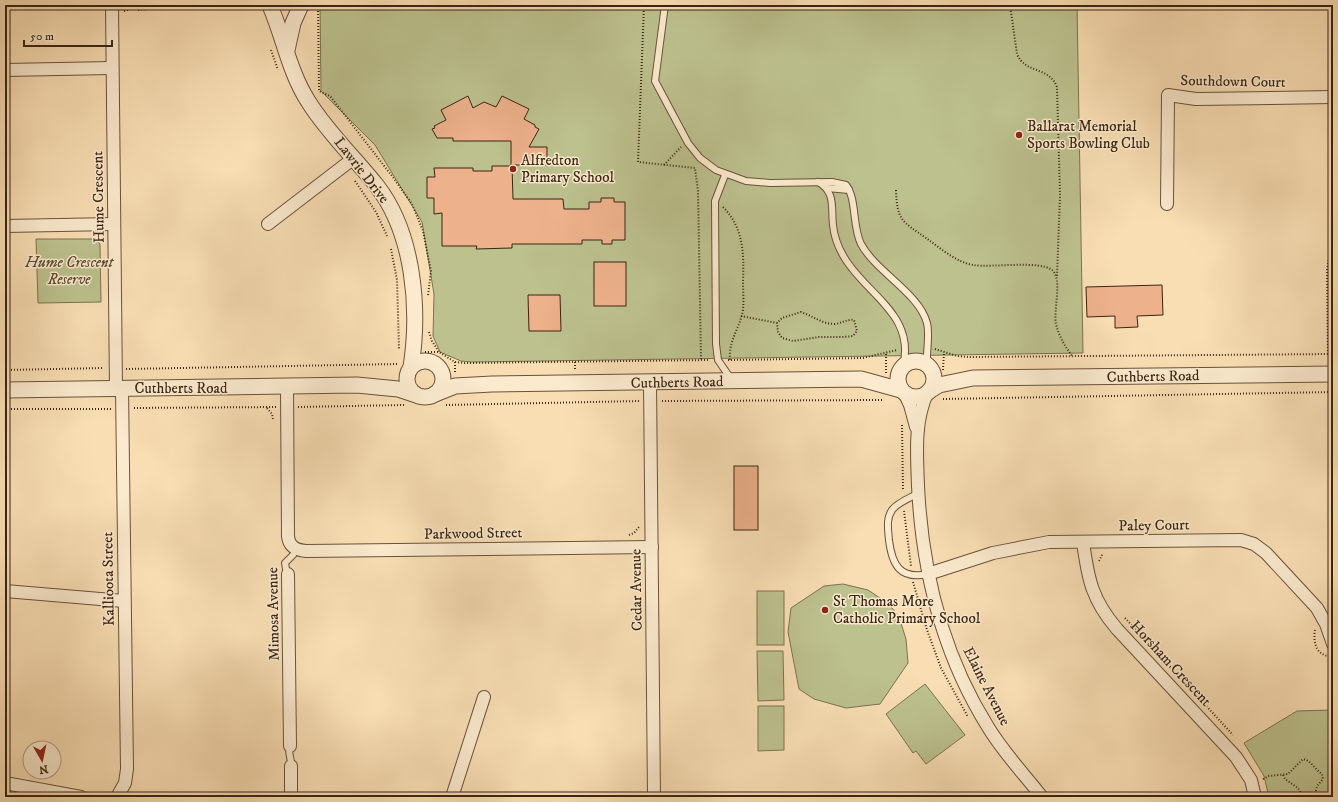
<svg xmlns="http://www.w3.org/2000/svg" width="1338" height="802" font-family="'IM FELL DW Pica',serif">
<rect width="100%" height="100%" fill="#f9deb4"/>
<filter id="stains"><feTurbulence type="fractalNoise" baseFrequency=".005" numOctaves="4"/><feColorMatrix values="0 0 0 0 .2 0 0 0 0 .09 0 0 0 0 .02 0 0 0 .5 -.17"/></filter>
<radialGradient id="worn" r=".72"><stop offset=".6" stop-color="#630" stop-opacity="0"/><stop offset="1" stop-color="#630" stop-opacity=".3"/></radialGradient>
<g fill="#bcc18e" stroke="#7c7250">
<polygon points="320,5 1077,5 1083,353 472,362 461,361 440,352 433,336 434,294 422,222 375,145 321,91"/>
<polygon points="36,239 96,239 100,244 101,302 38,303"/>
<polygon points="843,584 868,590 889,604 899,617 906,639 908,663 880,704 846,708 814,699 799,689 788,632 791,608 824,586"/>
<rect x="757" y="591" width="27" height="54"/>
<polygon points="757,651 783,651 784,700 758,701"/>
<polygon points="925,684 965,735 926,764 916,751 913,753 886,714"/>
<polygon points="758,706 784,706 784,750 758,751"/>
<polygon points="1333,710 1333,797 1269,797 1264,776 1244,743 1297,711"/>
</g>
<g fill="#edb18b" stroke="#3b2412">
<polygon points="468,96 473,108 484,102 496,107 502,96 529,109 524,119 535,125 535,127 539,129 529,147 547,147 547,165 511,165 511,141 453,141 453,138 437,138 432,129 435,128 434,126 446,120 441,110"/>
<polygon points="492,166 512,166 513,199 563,199 564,209 589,209 589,202 601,202 601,198 614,198 614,202 625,202 625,240 612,240 612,244 602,244 602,240 582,240 582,244 512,244 512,248 476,249 477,246 442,246 442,213 434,214 434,198 427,198 427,177 435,177 434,168 473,168 473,171 492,171"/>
<rect x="594" y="262" width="32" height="44"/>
<polygon points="1162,285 1163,315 1137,316 1138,327 1115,328 1115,316 1087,317 1086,287"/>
<polygon points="528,295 560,295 561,331 529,331"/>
<rect x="734" y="466" width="24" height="64"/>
</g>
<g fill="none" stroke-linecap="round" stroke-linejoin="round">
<defs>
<g id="service">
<path d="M665,5L655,81L688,143L700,158L716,170L746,181L770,183L832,182L846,185C857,199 852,226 861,244C876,272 919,293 927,323C930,336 926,352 927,365"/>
<polyline points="725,175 715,201 716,344 718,360 731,379"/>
<path d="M818,182C836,192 831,208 833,225C834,236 838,247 844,257C866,295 916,314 903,367"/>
<polyline points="827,188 849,190"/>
<path d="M919,493C910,498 898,502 892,510C886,519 888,529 889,540C892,565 900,580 928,574"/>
<polyline points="288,574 286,569 285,563 293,555 296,549"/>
<path d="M290,746C287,752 292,759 291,766"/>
</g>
<g id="minor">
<polyline points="112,5 116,389"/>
<polyline points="5,70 112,68"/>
<polyline points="1167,204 1168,95 1196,99 1333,97"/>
<polyline points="268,224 354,158"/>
<polyline points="5,226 114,224"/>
<polyline points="650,382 654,797"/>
<path d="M287,387L288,536C289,547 296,550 306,551L652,547"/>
<polyline points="904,392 910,405 916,427"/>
<path d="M927,393C914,423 917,454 918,486C922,570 943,655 988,727C1003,752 1024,774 1042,797"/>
<path d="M1083,542C1088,579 1092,600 1117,629L1236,757L1251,780L1255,797"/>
<polyline points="288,574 290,746"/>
<polyline points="928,574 993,553 1049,542 1241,540 1254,544 1266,553 1317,608 1326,624 1333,644"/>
<polyline points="5,591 124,601"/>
<polyline points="291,766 291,797"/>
<polyline points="5,783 81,797"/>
<polyline points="117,797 125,783 127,769 122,389"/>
<polyline points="452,797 484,697"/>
</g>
<g id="tertiary">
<path d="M271,8C284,39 290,73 308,101C327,132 355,158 377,186C414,234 420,309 411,367"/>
<polyline points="287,50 293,23 301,5"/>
<circle cx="425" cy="379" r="18"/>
<circle cx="916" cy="379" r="18"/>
<polyline points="5,390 357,385 398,389 416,395"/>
<polyline points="929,391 939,385 973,378 1333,374"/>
<polyline points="435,394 455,386 492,384 861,379 901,390"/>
</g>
</defs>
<use href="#service" stroke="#6a523a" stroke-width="8"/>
<use href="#minor" stroke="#6a523a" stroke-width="14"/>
<use href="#tertiary" stroke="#6a523a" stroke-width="17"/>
<g stroke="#3b2412" stroke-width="2" stroke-dasharray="1 2" stroke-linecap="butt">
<polyline points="318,5 319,91 330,96 392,176 412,204 423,231 431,271 428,296"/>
<polyline points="644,5 638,162 695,168 698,191 701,360"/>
<path d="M1010,5L1017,54C1025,74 1049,66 1057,87L1060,195L1057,277"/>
<polyline points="124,11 133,8 139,10 158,8 258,9"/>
<polyline points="271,50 278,70"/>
<polyline points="664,165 681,147"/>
<polyline points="355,181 376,212 387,236"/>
<path d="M896,190C897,221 902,221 926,238C940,248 956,262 973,265C992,268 1039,260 1052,270C1063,279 1053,310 1056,324C1059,337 1065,346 1072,356"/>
<path d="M723,207C744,228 744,255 743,282C743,291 744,301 743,310C740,328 728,341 730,360"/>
<polyline points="391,249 397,280 399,349"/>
<path d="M741,316L777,323L778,332L782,338L793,341L819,337H844L853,336L857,331L854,320C847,319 842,323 835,324C822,324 813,316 801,312L782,318L777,323"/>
<polyline points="429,332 432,341 439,352"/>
<polyline points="935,349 957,356 968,357 1333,354"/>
<polyline points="425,352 439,352 455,362 465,363 710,360"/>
<polyline points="886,354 886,373"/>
<polyline points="1328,354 1327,269 1333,236"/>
<polyline points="728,360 863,358 897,350"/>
<polyline points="575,362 575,371"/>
<polyline points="126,369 398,364"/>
<polyline points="5,370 104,368"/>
<polyline points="943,370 944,352"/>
<polyline points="455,372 455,362"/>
<polyline points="943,399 1333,392"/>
<polyline points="662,401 884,400"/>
<polyline points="446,405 640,401"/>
<polyline points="298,407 404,405"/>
<polyline points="134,408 276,407"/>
<polyline points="267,408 272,414 273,419"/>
<polyline points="5,409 112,409"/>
<polyline points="902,425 903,491"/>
<polyline points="904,511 911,566"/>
<polyline points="629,535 634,533 639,527"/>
<polyline points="1099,561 1103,553"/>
<polyline points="913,582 927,630 941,668 968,717"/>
<polyline points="1125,618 1233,735"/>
<path d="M1315,630C1313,642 1316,657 1332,656"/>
<polyline points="1283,775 1285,779 1298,788 1303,797"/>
<path d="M1263,779L1269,776L1288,774L1303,759C1311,760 1315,770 1322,774L1323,779L1317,786L1315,795L1313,797"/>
</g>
<use href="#service" stroke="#fbeace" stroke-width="6"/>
<use href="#minor" stroke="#fbeace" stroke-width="12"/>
<use href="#tertiary" stroke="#fbeace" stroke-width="15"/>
</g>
<g fill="#8f2418" stroke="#fbeace" stroke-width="1.5">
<circle cx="1019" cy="135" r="4"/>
<circle cx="513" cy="169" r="4"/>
<circle cx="825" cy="610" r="4"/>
</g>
<g text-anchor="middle" stroke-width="3" stroke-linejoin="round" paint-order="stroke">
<g font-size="15" fill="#3b2412" stroke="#fbeace">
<text transform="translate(1233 81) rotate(1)" y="5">Southdown Court</text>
<text transform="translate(362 170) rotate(52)" y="5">Lawrie Drive</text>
<text transform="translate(98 197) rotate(-91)" y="5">Hume Crescent</text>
<text transform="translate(1153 376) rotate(-1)" y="5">Cuthberts Road</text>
<text transform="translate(677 382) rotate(-1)" y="5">Cuthberts Road</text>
<text x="181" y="393">Cuthberts Road</text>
<text transform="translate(1154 525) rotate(-1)" y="5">Paley Court</text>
<text transform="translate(473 533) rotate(-1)" y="5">Parkwood Street</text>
<text transform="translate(108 579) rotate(-91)" y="5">Kallioota Street</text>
<text transform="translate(636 590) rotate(-91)" y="5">Cedar Avenue</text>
<text transform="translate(273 614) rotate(-91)" y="5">Mimosa Avenue</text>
<text transform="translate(1171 663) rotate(47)" y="5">Horsham Crescent</text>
<text transform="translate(987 686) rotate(63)" y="5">Elaine Avenue</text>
</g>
<g font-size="15" fill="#3b2412" stroke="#fbeace" text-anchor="start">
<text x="1027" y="131">Ballarat Memorial<tspan x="1027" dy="17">Sports Bowling Club</tspan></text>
<text x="521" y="165">Alfredton<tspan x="521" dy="17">Primary School</tspan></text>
<text x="833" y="606">St Thomas More<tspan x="833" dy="17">Catholic Primary School</tspan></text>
</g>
<g font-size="15" font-style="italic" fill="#5b4b31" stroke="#fbeace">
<text x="69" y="267">Hume Crescent<tspan x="69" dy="17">Reserve</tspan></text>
</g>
</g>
<rect width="1338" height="802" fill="none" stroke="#f9deb4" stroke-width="20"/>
<rect x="6" y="6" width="1326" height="790" fill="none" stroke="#3b2412" stroke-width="2"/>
<rect x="10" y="10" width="1318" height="782" fill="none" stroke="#3b2412"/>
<g transform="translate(42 760) rotate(171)"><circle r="19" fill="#fbeace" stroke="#ae9b83"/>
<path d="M0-3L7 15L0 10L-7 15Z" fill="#8f2418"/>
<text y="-6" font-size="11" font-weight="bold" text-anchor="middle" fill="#3b2412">N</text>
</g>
<path d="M24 40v6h88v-6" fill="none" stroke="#3b2412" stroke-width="2"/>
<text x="30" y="40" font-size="12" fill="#3b2412" stroke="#fbeace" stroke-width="3" paint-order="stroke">50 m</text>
<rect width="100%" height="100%" filter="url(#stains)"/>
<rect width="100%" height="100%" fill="url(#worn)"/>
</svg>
